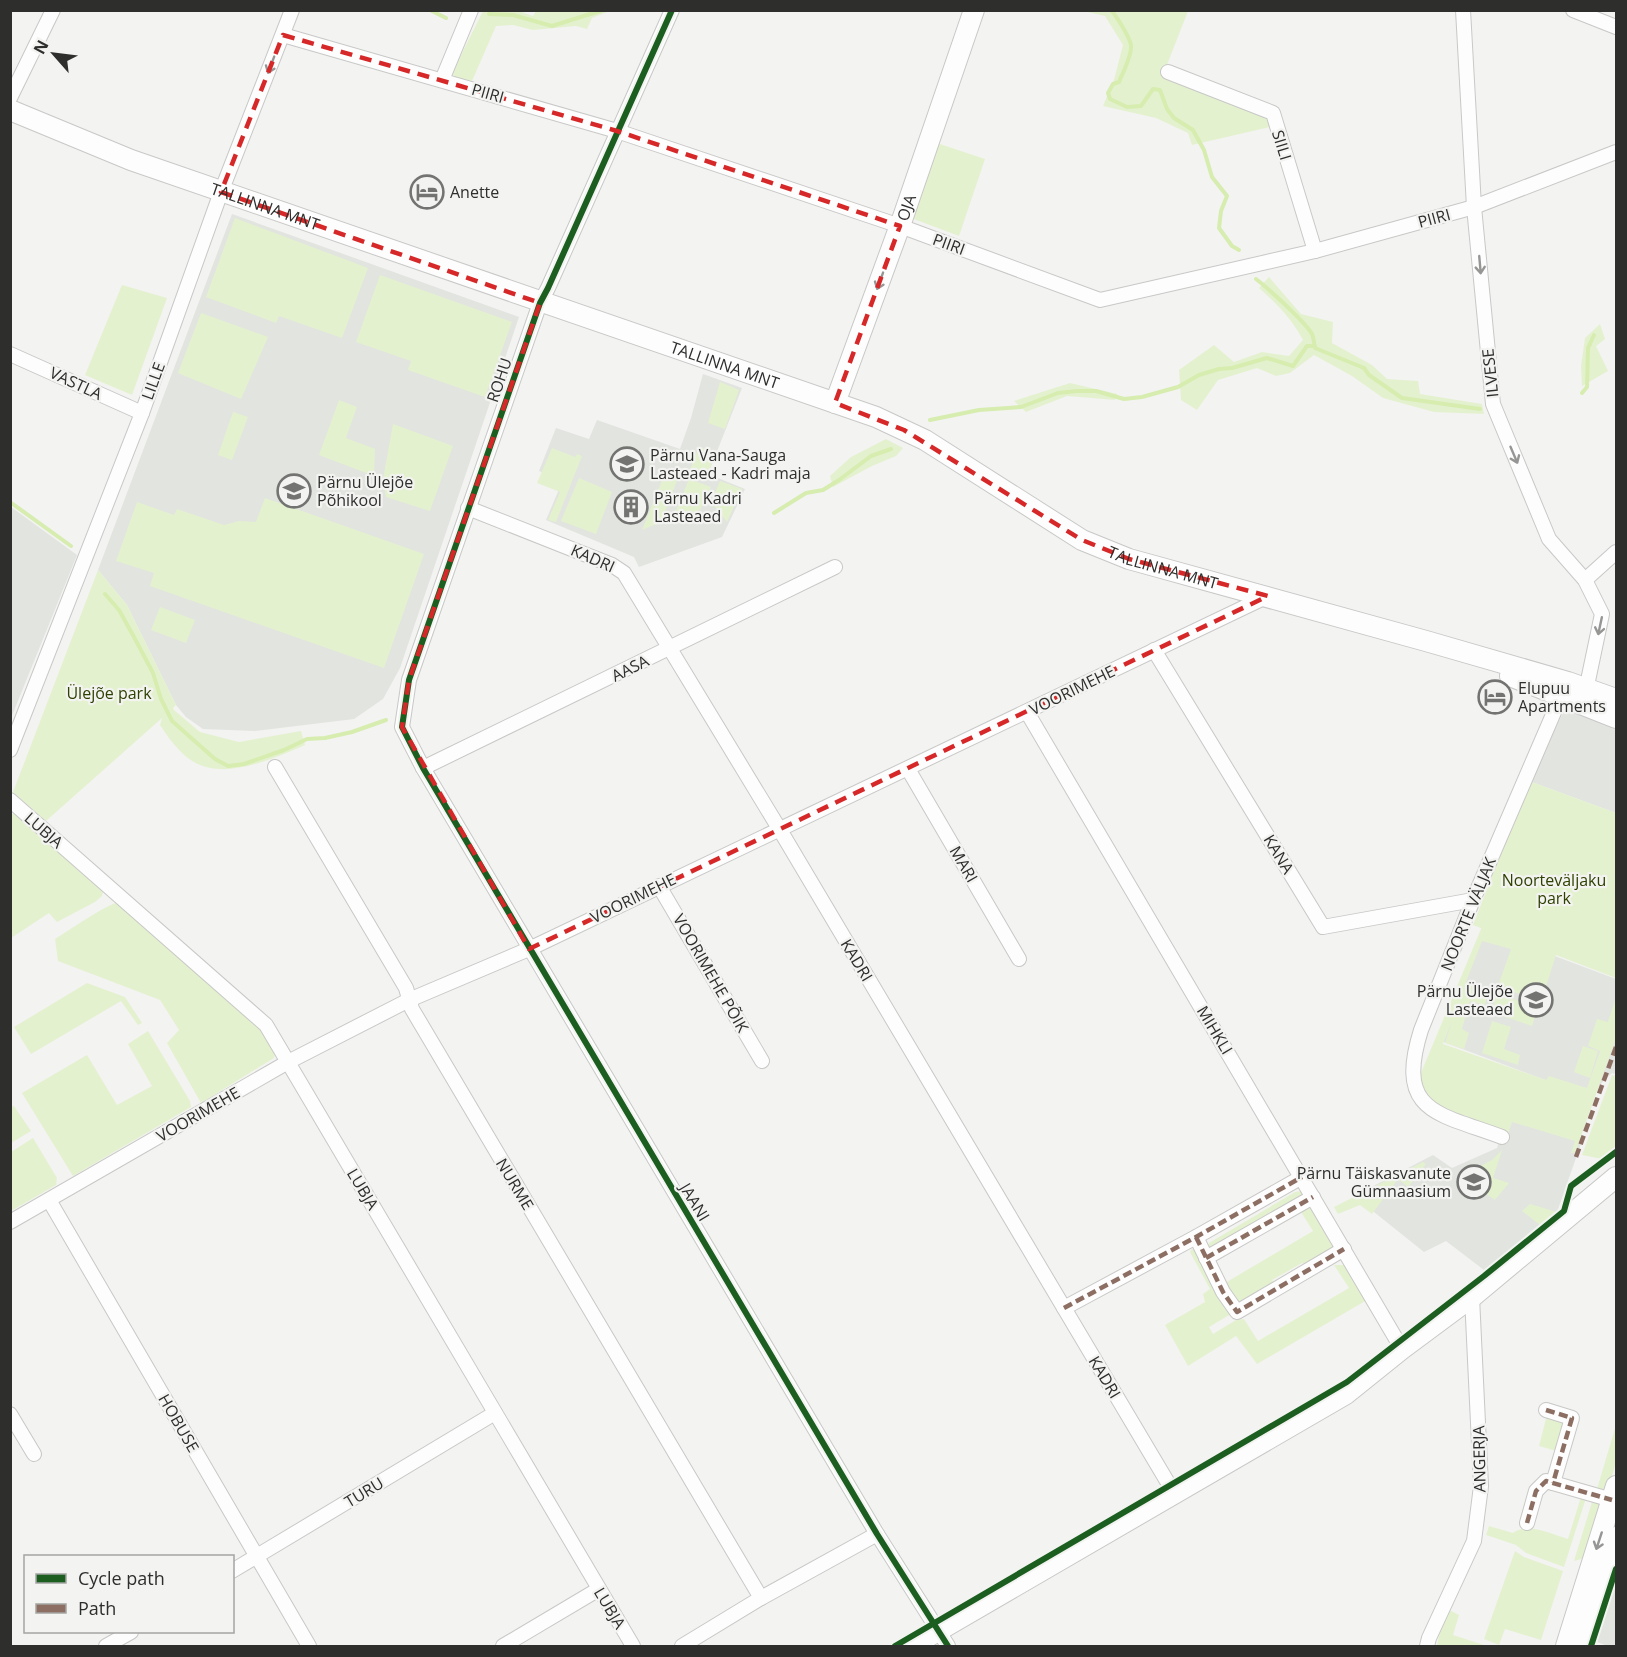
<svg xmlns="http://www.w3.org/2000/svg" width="1627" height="1657" font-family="'Open Sans',sans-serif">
<rect width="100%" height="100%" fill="#f3f3f2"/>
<g fill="#e2e4df">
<polygon points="232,214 519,317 400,668 383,699 354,719 255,731 203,729 186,717 176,705 127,605 98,570"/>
<polygon points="703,374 742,388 708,474 745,489 722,537 639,567 634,557 546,520 563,480 539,471 556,428 589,439 597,420 680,449 691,418"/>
<polygon points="11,507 77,555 11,718"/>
<polygon points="1565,709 1616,730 1616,813 1529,781"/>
<polygon points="1483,929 1616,979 1616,1074 1612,1073 1588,1096 1441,1041"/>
<polygon points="1507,1115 1583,1138 1557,1212 1484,1270 1446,1241 1424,1252 1354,1196 1433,1155 1452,1168 1497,1148"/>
<polygon points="1616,1581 1616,1646 1608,1646 1597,1642"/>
</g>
<g fill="#e4f1cf">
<polygon points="483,11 519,11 533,16 536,11 610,11 592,18 587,29 576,26 533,30 513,25 496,26 472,81 456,78 452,73"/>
<polygon points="1083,11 1188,11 1163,75 1266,115 1270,127 1192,145 1188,133 1156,118 1103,106 1114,80 1123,45 1105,16"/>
<polygon points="937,143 985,159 959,236 911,218"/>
<polygon points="235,218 368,268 342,338 279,316 276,323 206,297"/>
<polygon points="380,275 512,322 485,397 408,370 411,361 356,342"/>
<path d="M1269,277L1301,314L1333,322L1332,343L1372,365L1387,379L1418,381L1420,394L1482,404L1484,414L1434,412L1383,398L1352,376L1314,355L1290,373L1276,376L1257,368L1218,380L1197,410L1181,400L1179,370L1214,345L1234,362L1262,352L1289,356L1303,340C1292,319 1277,304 1259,288Z"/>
<polygon points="122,285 167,298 132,395 85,375"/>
<polygon points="201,313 268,337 241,399 178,373"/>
<polygon points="1600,324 1605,339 1596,346 1608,371 1582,386 1581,366 1585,338"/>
<polygon points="720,382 739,390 725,429 708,423"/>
<polygon points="1070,383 1117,394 1115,400 1067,396 1026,412 1014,401"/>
<polygon points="339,400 357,407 346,438 375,449 374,476 319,455"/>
<polygon points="233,412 248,417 232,460 218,455"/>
<polygon points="393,424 453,446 430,511 386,497 383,479"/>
<polygon points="886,439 903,448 896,456 872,466 833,487 830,476 851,457"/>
<polygon points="699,447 716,453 706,478 689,472"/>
<polygon points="552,448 575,457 577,454 582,456 556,522 548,520 560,492 537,483"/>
<polygon points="665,473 678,478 661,522 642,530"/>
<polygon points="579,478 612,492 596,534 561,521"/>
<polygon points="689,479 711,487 700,510 673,518"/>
<polygon points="720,481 742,489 727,522 711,502"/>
<polygon points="265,498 424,554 384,668 150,586 154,573 116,561 137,502 174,515 177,509 224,525 239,521 256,522"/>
<path d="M98,570L127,605L176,705L173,708L174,710L200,732L239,742L301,731L305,745C267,761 213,787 180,751C172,743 166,734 160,725L162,718L46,821L13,792Z"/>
<polygon points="160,607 195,620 186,643 151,630"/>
<polygon points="1529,781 1616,813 1616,978 1556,955 1541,1002 1498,986 1511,949 1482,941 1466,982 1489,989 1485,1005 1470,1001 1462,1029 1469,1033 1464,1049 1445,1043 1452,1021 1443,1044 1546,1080 1549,1076 1587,1088 1600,1051 1588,1046 1597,1019 1608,1022 1616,997 1616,1038 1575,1153 1571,1153 1575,1141 1512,1122 1508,1134 1442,1112 1424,1095 1418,1080 1481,929 1481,928 1473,925"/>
<polygon points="10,814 15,814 103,892 102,896 95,902 57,922 49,913 11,938"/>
<path d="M119,902L259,1025L276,1050L274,1058L201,1103L167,1043L179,1030L160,1000L58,961L55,939C68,931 107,904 119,902Z"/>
<polygon points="87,983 125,997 142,1023 138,1025 121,1001 31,1054 14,1027"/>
<polygon points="1497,994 1538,1007 1532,1026 1491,1012"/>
<polygon points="1492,1021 1511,1027 1504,1049 1520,1055 1518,1065 1482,1053"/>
<polygon points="148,1031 190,1101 191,1107 73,1176 22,1093 87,1055 117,1105 152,1086 128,1044"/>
<polygon points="1583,1046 1598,1051 1590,1078 1574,1072"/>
<polygon points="1612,1075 1616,1076 1616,1147 1602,1159 1582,1155"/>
<polygon points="14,1106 31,1131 11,1143 11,1107"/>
<polygon points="33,1138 57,1178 56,1185 11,1211 11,1152"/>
<polygon points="1502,1150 1493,1178 1509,1183 1495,1200 1462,1178 1463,1175 1492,1160"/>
<polygon points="1423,1162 1426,1164 1408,1187 1398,1179 1372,1214 1360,1205 1338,1214 1334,1207"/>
<polygon points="1301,1191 1304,1197 1211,1252 1208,1247 1209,1243 1295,1192"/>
<polygon points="1530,1204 1557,1212 1540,1225 1522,1211"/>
<polygon points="1311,1206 1336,1249 1310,1267 1302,1263 1272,1280 1277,1285 1241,1305 1225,1283 1313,1231 1299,1209"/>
<polygon points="1192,1249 1198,1250 1231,1314 1209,1327 1213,1334 1236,1320 1244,1319 1258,1341 1349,1288 1334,1265 1344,1265 1367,1300 1257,1364 1236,1336 1188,1366 1165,1325 1205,1302 1203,1294 1210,1289 1190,1252"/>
<polygon points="1547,1415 1569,1421 1560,1452 1539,1446"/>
<polygon points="1616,1425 1616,1462 1607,1493 1597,1489"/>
<path d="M1581,1497L1586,1498L1564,1567L1526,1553L1516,1545L1486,1535L1489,1526L1513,1533C1528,1522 1552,1534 1568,1539Z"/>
<polygon points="1592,1502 1603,1505 1585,1558 1574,1561"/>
<polygon points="1515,1551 1524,1557 1563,1571 1541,1640 1505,1629 1499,1645 1484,1639"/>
<polygon points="1449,1610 1459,1615 1453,1635 1487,1646 1437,1646 1439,1635"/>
</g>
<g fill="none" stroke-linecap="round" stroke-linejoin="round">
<g stroke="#d6edaf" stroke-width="4">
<polyline points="167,10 176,10"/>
<polyline points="430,10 446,18"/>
<path d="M1111,10C1117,17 1129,36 1131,45C1132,56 1123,72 1119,82L1113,84L1108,93L1110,99L1127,107L1141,106L1153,89L1160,90L1167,109L1174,118L1193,130L1204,150L1212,177L1227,196L1221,211L1219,228L1232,246L1239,250"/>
<polyline points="489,14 513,15 552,26 603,10"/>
<path d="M1256,279C1269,289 1305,322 1312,334C1314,338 1314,344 1315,348L1364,368L1369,375L1402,398L1480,409"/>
<polyline points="1582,393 1587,387 1588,348 1594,335"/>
<polyline points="930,420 979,410 1021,407 1058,393 1077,391 1096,391 1124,399 1142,397 1178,387 1199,375 1219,369 1232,368 1267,358 1293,366 1307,346 1315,346"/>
<polyline points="10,502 71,546"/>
<polyline points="774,513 806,493 823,490 839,480 871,456 891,449"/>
<polyline points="105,594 119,610 134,637 153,673 161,699 172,721 215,759 228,766 244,764 284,750 307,739 325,738 352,732 386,720"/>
</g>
<defs>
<g id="street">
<polyline points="672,10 548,288 540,303 409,680 402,727 423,768 877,1534 948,1646"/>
<polyline points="1463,10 1474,207 1493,404 1549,539 1585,580 1602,614 1585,695"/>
<polyline points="1573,10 1616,27"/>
<polyline points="283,35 617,131 900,226 1100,300 1315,251 1474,207 1616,152"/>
<polyline points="1168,72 1273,113 1315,251"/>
<polyline points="442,80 471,10"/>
<polyline points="10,98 53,10"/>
<polyline points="10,354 142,413"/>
<polyline points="468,508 612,565 624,573 780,830 1174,1493"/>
<polyline points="1585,580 1616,552"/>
<polyline points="1154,650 1323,927 1473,900"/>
<polyline points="1027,712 1402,1349"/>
<polyline points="10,750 142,413 221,192 292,10"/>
<polyline points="275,767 406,988 412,1009 761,1598"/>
<polyline points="423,768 835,567"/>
<polyline points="908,769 1019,959"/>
<polyline points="10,800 266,1025 633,1646"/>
<polyline points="659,886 762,1061"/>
<path d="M1502,1137C1438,1113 1395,1113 1421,1030L1473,900L1564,689"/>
<polyline points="49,1200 309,1646"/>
<polyline points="10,1222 288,1062 409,1000 529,949 1268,596"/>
<polyline points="1196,1237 1223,1292 1237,1312 1344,1249"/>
<polyline points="1206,1258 1313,1197"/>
<polyline points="1064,1308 1196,1237 1302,1177"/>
<polyline points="1546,1410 1572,1418 1553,1483"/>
<polyline points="10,1414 34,1454"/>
<polyline points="1527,1523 1536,1491 1546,1481 1612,1500"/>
<polyline points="232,1571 495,1413"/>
<polyline points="106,1646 131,1632"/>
<polyline points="503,1646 599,1589"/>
<polyline points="682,1646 761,1598 877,1534"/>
<polyline points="1427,1646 1429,1638 1474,1541 1481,1486 1472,1297"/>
</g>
<g id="secondary">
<path id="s1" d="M10,110L131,160L876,417L925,440L1082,540L1129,559L1426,641L1568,682L1616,699"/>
<path id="s2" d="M835,403L902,220L974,10"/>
<polyline points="1510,676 1616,718"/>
<polyline points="912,1646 1346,1394 1402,1349 1472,1297 1616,1177"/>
<polyline points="1566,1646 1616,1486"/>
<polyline points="1581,1646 1616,1537"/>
</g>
</defs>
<use href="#street" stroke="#c8c8c7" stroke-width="16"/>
<use href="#secondary" stroke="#c8c8c7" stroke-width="22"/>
<use href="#street" stroke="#fdfdfd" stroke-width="14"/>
<use href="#secondary" stroke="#fdfdfd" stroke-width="20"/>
<g stroke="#8d6e63" stroke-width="4.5" stroke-dasharray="9 4.5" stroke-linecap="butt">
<polyline points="1576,1157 1616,1047"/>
<polyline points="1196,1237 1223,1292 1237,1312 1344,1249"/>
<polyline points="1206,1258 1313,1197"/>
<polyline points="1064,1308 1196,1237 1302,1177"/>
<polyline points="1546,1410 1572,1418 1553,1483"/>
<polyline points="1527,1523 1536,1491 1546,1481 1612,1500"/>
</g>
<defs>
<g id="cycleway">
<polyline points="672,10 548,288 540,303 409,680 402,727 423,768 877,1534 948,1646"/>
<polyline points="895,1646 1347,1382 1484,1276 1564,1211 1571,1186 1616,1152"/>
<polyline points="1591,1646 1616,1569"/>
</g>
</defs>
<use href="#cycleway" stroke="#f3f4f1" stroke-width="10"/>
<use href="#cycleway" stroke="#1b5e20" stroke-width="6"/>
</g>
<defs><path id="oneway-shaft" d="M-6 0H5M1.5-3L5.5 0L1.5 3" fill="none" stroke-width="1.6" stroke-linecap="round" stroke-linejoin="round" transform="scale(1.5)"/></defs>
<g stroke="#969695">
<use href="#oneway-shaft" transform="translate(271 65) rotate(111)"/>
<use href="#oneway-shaft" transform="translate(1480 265) rotate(85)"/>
<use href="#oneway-shaft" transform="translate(880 281) rotate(110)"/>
<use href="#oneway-shaft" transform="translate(1514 455) rotate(67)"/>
<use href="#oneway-shaft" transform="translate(1600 626) rotate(102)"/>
<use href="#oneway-shaft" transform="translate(1599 1541) rotate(108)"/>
</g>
<path fill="none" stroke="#d62828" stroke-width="4.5" stroke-dasharray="12 8" stroke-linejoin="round" d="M283,35L617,131L900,226L835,403L904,430L1082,540L1129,559L1268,596L529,949L402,727L409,680L540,303L221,192Z"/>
<defs>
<symbol id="hotel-ring" viewBox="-11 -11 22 22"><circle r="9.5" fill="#f3f4f1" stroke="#737472" stroke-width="1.5"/><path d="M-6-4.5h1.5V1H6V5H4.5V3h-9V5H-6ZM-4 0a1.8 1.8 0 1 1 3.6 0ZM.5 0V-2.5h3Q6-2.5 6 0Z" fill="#737472"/></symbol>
<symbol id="school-ring" viewBox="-11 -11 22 22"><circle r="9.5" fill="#f3f4f1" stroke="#737472" stroke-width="1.5"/><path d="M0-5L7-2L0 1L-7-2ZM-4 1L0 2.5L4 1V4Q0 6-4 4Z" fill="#737472"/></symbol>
<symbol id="building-ring" viewBox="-11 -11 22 22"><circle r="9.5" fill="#f3f4f1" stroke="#737472" stroke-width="1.5"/><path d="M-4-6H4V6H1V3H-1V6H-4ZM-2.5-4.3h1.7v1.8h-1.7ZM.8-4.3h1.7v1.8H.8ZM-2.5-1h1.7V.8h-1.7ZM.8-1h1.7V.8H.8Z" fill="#737472"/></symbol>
</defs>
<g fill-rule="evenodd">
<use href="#hotel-ring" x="408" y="173" width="38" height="38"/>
<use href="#school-ring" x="608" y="445" width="38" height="38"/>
<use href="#school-ring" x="275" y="472" width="38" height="38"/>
<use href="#building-ring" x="612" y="488" width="38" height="38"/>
<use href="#hotel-ring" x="1476" y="678" width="38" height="38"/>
<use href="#school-ring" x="1517" y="981" width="38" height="38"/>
<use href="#school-ring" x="1455" y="1163" width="38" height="38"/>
</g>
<g text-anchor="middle" stroke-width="4.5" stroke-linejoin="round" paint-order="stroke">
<g font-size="16" fill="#2e2f2d" stroke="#f3f4f1">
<text transform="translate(488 93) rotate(16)" y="6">PIIRI</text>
<text transform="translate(1282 145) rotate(73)" y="6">SIILI</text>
<text dy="6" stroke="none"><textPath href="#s1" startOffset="273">TALLINNA MNT</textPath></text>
<text dy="6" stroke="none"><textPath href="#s2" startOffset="208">OJA</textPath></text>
<text transform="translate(1434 218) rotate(-15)" y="6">PIIRI</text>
<text transform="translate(949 244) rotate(20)" y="6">PIIRI</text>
<text dy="6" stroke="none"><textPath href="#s1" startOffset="759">TALLINNA MNT</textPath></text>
<text transform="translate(1490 373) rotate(-96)" y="6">ILVESE</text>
<text transform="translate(499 380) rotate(-71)" y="6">ROHU</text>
<text transform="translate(153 381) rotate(-70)" y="6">LILLE</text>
<text transform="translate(76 383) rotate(25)" y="6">VASTLA</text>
<text transform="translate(593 558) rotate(24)" y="6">KADRI</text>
<text dy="6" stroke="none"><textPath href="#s1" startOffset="1245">TALLINNA MNT</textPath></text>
<text transform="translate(630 668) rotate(-26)" y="6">AASA</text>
<text transform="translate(1072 690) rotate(-26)" y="6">VOORIMEHE</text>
<text transform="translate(44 830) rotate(41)" y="6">LUBJA</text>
<text transform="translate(1279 854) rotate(59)" y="6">KANA</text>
<text transform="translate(964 864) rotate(60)" y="6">MARI</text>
<text transform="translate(633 898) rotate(-26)" y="6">VOORIMEHE</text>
<text transform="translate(1468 914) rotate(-68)" y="6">NOORTE VÄLJAK</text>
<text transform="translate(857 960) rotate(59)" y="6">KADRI</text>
<text transform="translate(711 973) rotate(60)" y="6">VOORIMEHE PÕIK</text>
<text transform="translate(1215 1030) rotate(59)" y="6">MIHKLI</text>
<text transform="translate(198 1114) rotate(-30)" y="6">VOORIMEHE</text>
<text transform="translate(515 1184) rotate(59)" y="6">NURME</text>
<text transform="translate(363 1189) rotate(59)" y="6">LUBJA</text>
<text transform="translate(695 1202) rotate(59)" y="6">JAANI</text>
<text transform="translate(1105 1377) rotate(59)" y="6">KADRI</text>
<text transform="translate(179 1423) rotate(60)" y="6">HOBUSE</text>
<text transform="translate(1479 1459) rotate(-91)" y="6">ANGERJA</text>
<text transform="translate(364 1492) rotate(-31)" y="6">TURU</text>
<text transform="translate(610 1608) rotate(59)" y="6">LUBJA</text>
</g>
<g font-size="16" fill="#2e2f2d" stroke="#f3f4f1" text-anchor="start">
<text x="450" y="198">Anette</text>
<text x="650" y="461">Pärnu Vana-Sauga<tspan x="650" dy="18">Lasteaed - Kadri maja</tspan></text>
<text x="317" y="488">Pärnu Ülejõe<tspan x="317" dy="18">Põhikool</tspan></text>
<text x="654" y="504">Pärnu Kadri<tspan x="654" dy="18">Lasteaed</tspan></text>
<text x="1518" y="694">Elupuu<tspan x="1518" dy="18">Apartments</tspan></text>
<text x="1513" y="997" text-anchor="end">Pärnu Ülejõe<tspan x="1513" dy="18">Lasteaed</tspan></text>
<text x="1451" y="1179" text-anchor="end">Pärnu Täiskasvanute<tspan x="1451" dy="18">Gümnaasium</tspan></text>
</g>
<g font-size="16" fill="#2f4100" stroke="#f3f4f1">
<text x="109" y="699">Ülejõe park</text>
<text x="1554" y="886">Noorteväljaku<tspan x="1554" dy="18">park</tspan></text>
</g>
</g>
<rect width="1627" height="1657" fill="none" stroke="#2e2f2d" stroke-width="24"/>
<rect x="24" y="1555" width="210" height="78" fill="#f3f4f1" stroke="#a4a5a3" stroke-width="1.5"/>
<rect x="36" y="1574" width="30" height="9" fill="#1b5e20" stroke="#a4a5a3" stroke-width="1.5"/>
<text x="78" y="1585" font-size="18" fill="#2e2f2d">Cycle path</text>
<rect x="36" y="1604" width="30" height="9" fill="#8d6e63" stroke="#a4a5a3" stroke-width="1.5"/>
<text x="78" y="1615" font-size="18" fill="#2e2f2d">Path</text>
<g transform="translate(54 54) rotate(298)" stroke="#f3f4f1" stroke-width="4.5" paint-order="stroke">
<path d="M0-4.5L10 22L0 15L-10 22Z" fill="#2e2f2d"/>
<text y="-9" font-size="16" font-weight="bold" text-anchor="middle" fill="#2e2f2d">N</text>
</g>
</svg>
